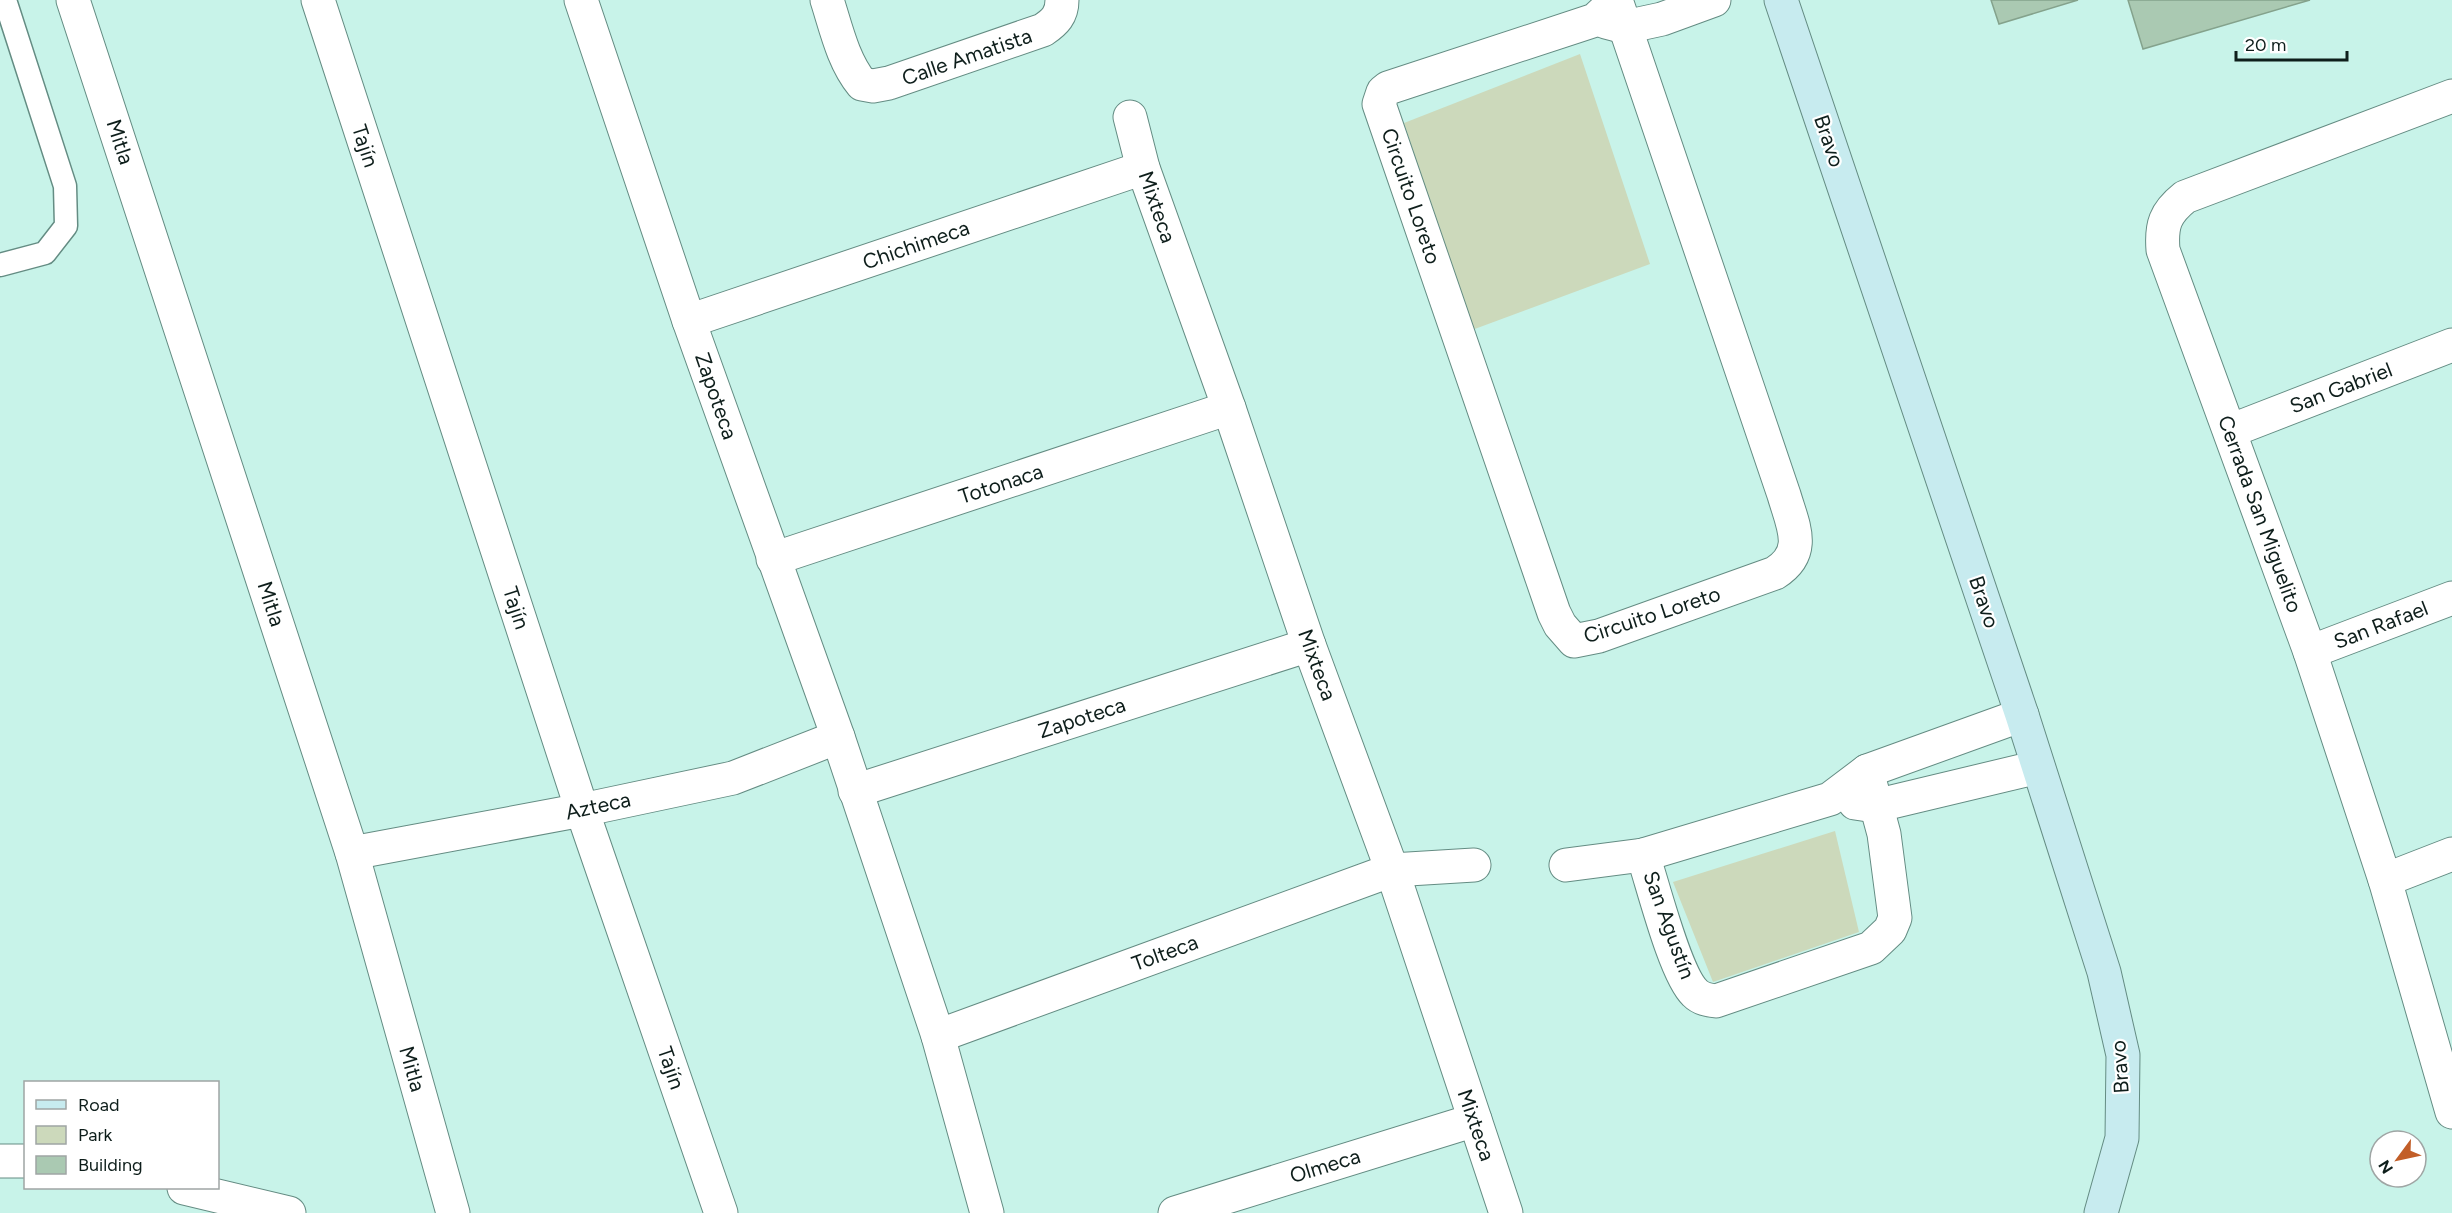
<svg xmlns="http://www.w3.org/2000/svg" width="2452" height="1213" font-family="Figtree,sans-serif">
<rect width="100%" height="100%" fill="#c8f3e9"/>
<g fill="#ccd9bb">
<polygon points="1580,54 1650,264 1472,330 1404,123"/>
<polygon points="1835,831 1859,932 1713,982 1673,882"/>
</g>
<g fill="#aac9b2" stroke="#84a28c" stroke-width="1.5">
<polygon points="1991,0 2078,0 1999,24"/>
<polygon points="2128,0 2310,0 2143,49"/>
</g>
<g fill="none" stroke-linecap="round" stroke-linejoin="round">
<defs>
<polyline id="lane" points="0,265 45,253 66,226 65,186 5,0"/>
<g id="street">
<polyline points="73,0 352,853 453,1213"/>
<polyline points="318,0 582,810 721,1213"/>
<polyline points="581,0 689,321 838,737 938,1036 987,1213"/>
<path d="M827,0C836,28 843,61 862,84L873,86L889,83L1043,30C1055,22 1062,15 1062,0"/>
<path d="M1616,0L1784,495C1793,526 1808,552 1775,573L1599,636L1574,641L1560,625L1554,613L1379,104L1383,92L1388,88L1595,20Z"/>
<polyline points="1606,22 1625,27 1662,19 1714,0"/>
<path d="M2452,96L2185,197C2165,213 2161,225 2163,250L2310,652L2385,880L2452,1112"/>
<polyline points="1130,117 1143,168 1229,408 1309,645 1392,870 1506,1213"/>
<polyline points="689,321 1143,168"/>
<polyline points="2230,431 2452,345"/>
<polyline points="773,559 1229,408"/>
<polyline points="2310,652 2452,598"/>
<polyline points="855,791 1309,645"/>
<polyline points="1855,803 1875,806 2038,767"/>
<polyline points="352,853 582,810 733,778 838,737"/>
<path d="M1643,855C1653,885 1675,974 1695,993C1701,999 1708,1000 1716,1001L1871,948L1890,930L1895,918L1884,834L1867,771"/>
<polyline points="1566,865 1643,855 1830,799 1867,771 2022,715"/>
<polyline points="2385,880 2452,854"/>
<polyline points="938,1036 1392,870 1474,865"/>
<polyline points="0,1161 26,1161"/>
<polyline points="184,1188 289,1213"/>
<polyline points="1175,1213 1475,1120"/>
</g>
<polyline id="secondary" points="1781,0 2022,715 2104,972 2123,1055 2122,1138 2101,1213"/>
</defs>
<use href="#lane" stroke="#648c83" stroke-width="25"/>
<use href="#street" stroke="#648c83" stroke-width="35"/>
<use href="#secondary" stroke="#648c83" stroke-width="35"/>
<use href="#lane" stroke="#fff" stroke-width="22"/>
<use href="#street" stroke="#fff" stroke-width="33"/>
<use href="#secondary" stroke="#c7ebef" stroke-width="33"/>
</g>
<g text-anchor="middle" stroke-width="4.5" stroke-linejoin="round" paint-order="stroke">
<g font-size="21" fill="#0e1e1b" stroke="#fff">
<text transform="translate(967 57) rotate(-19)" y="7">Calle Amatista</text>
<text transform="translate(1829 141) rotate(71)" y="7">Bravo</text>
<text transform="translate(120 142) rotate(72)" y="7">Mitla</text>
<text transform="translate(365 146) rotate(72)" y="7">Tajín</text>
<text transform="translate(1411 196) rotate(71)" y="7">Circuito Loreto</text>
<text transform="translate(1157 207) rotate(71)" y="7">Mixteca</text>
<text transform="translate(916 245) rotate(-19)" y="7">Chichimeca</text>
<text transform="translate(2341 388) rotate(-21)" y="7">San Gabriel</text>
<text transform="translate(716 396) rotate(71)" y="7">Zapoteca</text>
<text transform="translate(1001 484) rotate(-18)" y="7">Totonaca</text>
<text transform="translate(2260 514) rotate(70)" y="7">Cerrada San Miguelito</text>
<text transform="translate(1984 602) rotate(71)" y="7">Bravo</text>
<text transform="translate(271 604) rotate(72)" y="7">Mitla</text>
<text transform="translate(516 608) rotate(72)" y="7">Tajín</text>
<text transform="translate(1652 615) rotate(-18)" y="7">Circuito Loreto</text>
<text transform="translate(2381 625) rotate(-21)" y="7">San Rafael</text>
<text transform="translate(1317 665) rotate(70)" y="7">Mixteca</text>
<text transform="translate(1082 718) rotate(-18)" y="7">Zapoteca</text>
<text transform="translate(598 806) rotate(-12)" y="7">Azteca</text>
<text transform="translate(1669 925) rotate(70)" y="7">San Agustín</text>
<text transform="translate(1165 953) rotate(-20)" y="7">Tolteca</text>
<text transform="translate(2120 1067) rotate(-94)" y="7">Bravo</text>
<text transform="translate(671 1068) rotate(71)" y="7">Tajín</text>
<text transform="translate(412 1069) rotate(74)" y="7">Mitla</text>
<text transform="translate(1476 1125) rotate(71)" y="7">Mixteca</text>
<text transform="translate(1325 1166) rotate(-17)" y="7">Olmeca</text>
</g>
</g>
<rect x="24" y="1081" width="195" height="108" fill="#ffffff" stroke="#9fa5a4" stroke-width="1.5"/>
<rect x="36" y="1100" width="30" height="9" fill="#c7ebef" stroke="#9fa5a4" stroke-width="1.5"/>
<text x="78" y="1111" font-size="18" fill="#0e1e1b">Road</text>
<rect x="36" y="1126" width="30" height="18" fill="#ccd9bb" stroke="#9fa5a4" stroke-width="1.5"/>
<text x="78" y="1141" font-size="18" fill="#0e1e1b">Park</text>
<rect x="36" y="1156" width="30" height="18" fill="#aac9b2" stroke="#9fa5a4" stroke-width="1.5"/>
<text x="78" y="1171" font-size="18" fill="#0e1e1b">Building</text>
<g transform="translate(2398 1159) rotate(237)"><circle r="28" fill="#ffffff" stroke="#9fa5a4" stroke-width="1.5"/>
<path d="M0-4.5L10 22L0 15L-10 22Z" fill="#c25e28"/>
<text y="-9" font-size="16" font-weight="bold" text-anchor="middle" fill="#0e1e1b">N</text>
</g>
<path d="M2236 51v9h111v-9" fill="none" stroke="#0e1e1b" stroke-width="3"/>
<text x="2245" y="51" font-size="18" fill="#0e1e1b" stroke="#ffffff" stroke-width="4.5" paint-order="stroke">20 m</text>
</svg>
